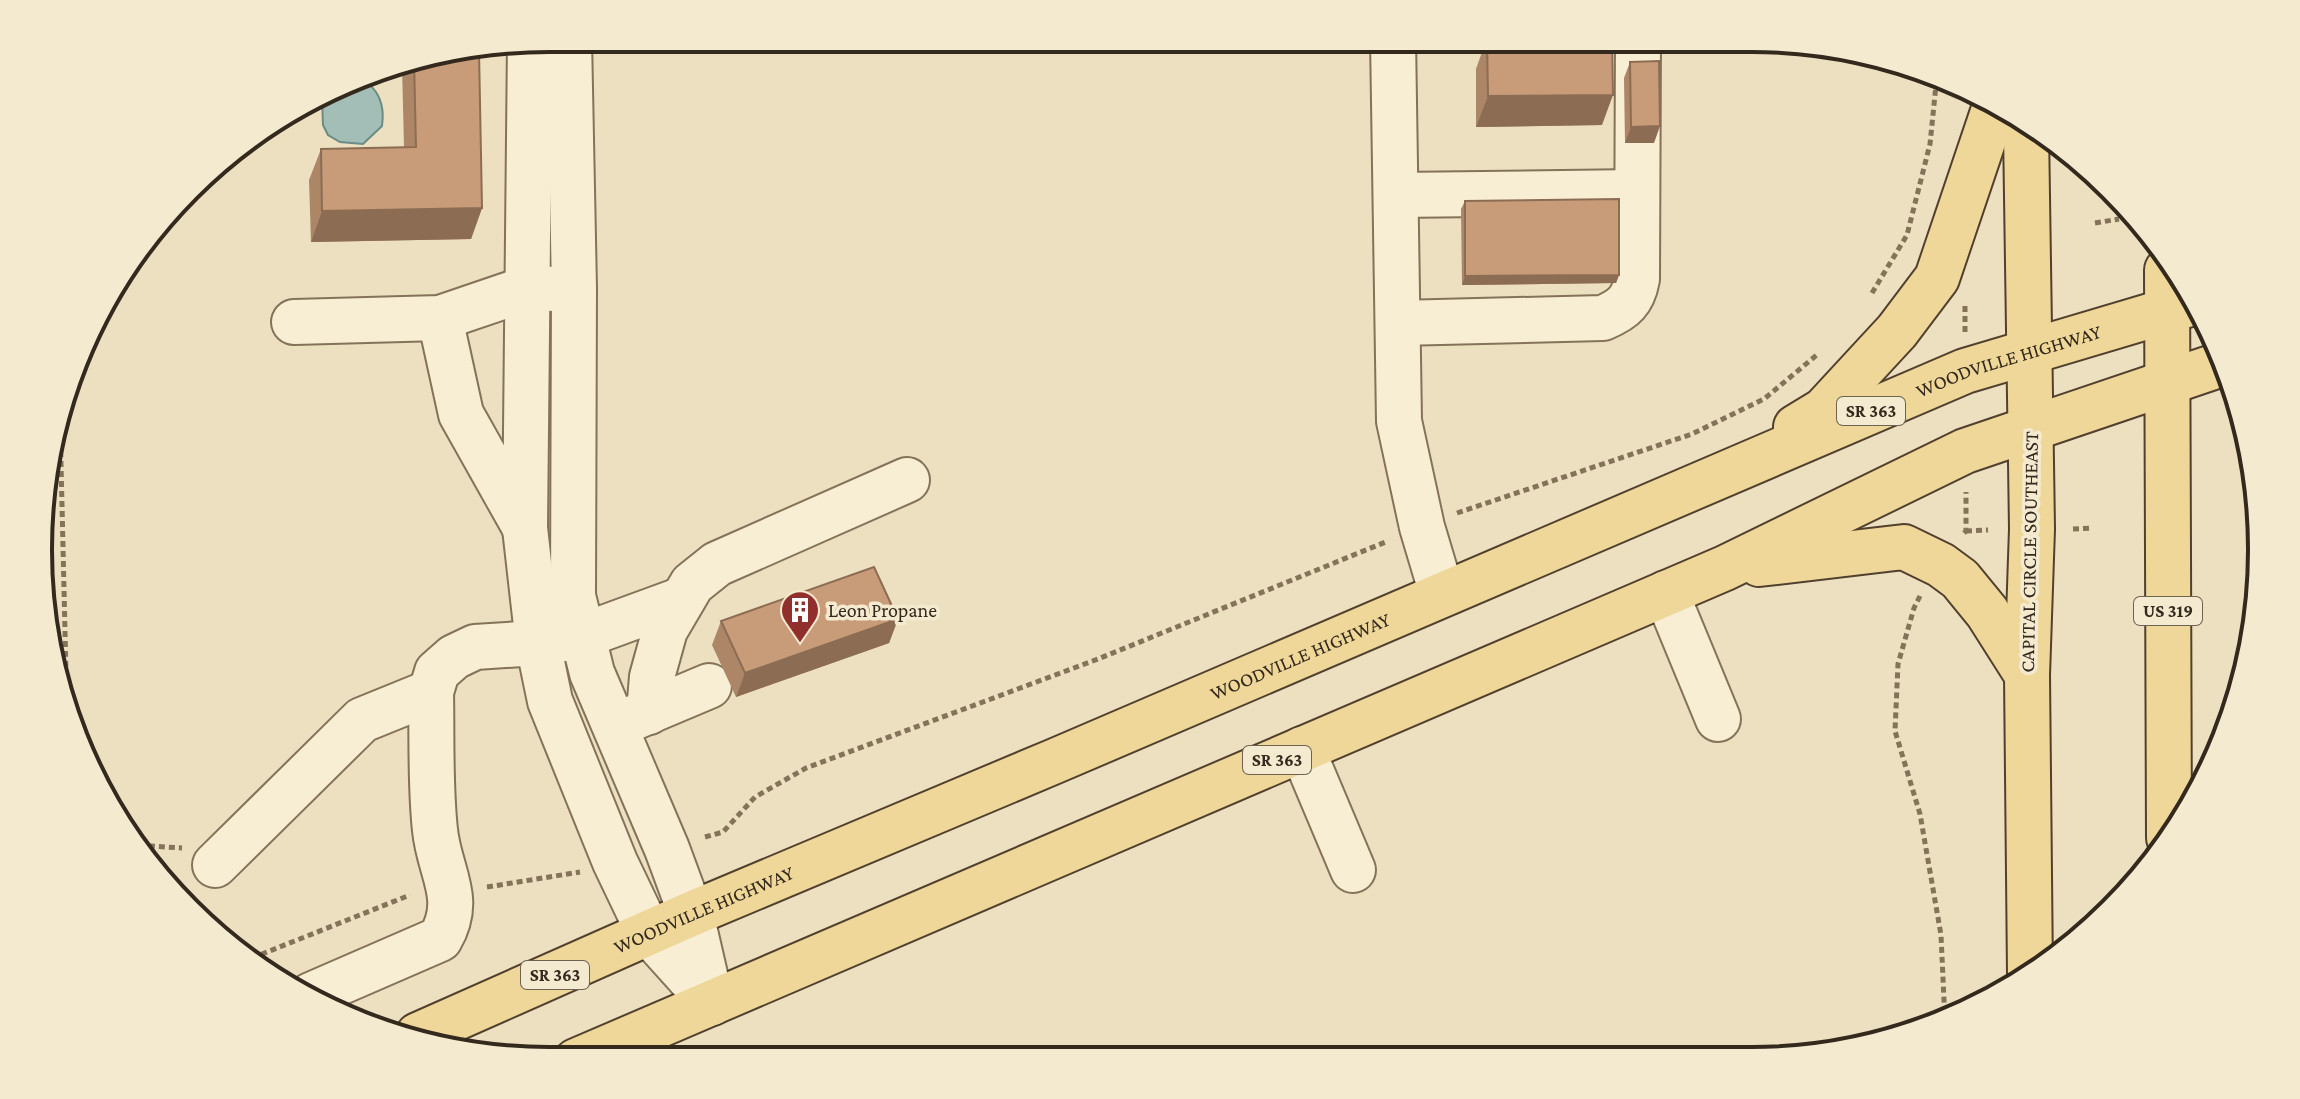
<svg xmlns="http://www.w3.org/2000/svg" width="2300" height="1099" font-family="'Crimson Pro',serif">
<rect width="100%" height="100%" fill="#ece0c1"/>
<path fill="#a3beb7" stroke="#6b8b85" stroke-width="2" d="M361,78C379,89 385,106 382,126L363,144L340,142L328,135L323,125L322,99Z"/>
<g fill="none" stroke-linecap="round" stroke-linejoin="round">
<defs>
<g id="minor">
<polyline points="569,38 574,289 573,596 592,673 667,849 691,914 711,1001"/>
<polyline points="1393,38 1399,421 1422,527 1442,594"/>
<polyline points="530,41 525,528 538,643 550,701 615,862 649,933 712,1003"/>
<polyline points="1396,195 1637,192"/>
<polyline points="440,318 461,414 524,526"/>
<polyline points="294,322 440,318 528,288 555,289"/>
<path d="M1398,323L1603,318C1624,309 1633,301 1637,279L1638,38"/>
<polyline points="1666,593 1718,719"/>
<polyline points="649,712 652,677 665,630 692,584 717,564 907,480"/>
<polyline points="626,721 709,686"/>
<polyline points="1302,749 1353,870"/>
<polyline points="215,865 362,720 431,692"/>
<path d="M311,995L440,939C464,898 439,872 435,830C430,785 432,738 431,692L437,672L454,657L475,647L538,643L582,636L683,599"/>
</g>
<g id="major">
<polyline points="2026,130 2032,529 2027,675 2030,974"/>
<polyline points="2167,270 2169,838"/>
<polyline points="1796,427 1824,410 1897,331 1937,278 1994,109"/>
<polyline points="1759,564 1904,547 1941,565 1960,579 1987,612 2027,675"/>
<path id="s1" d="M418,1035L691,914L1055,761L1965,371L2190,304"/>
<polyline points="576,1061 1725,568 1965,451 2225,363"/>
</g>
</defs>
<use href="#minor" stroke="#847259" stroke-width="48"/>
<use href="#major" stroke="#52402e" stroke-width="48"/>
<g stroke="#847259" stroke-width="5" stroke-dasharray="6 4" stroke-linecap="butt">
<polyline points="2095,223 2119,219"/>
<polyline points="1872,293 1907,235 1930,144 1937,75"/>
<polyline points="1965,306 1965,332"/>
<polyline points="60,421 66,673 80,740"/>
<polyline points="1457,513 1692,434 1764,399 1818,354"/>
<polyline points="2073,529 2092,528"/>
<polyline points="1966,531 1988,530"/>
<polyline points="1964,533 1966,531 1966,492"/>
<polyline points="1920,596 1914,608 1898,664 1895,731 1920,814 1941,935 1945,1022"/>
<polyline points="128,824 150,846 182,848"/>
<polyline points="705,837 723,832 755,797 806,768 1098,659 1388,541"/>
<polyline points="487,887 580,872"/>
<polyline points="252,958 410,895"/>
</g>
<use href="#minor" stroke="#f7eed3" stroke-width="44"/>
<use href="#major" stroke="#eed799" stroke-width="44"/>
</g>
<g fill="#ac8667">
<polygon points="1487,38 1602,125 1476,127 1476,69"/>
<polygon points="479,50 482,208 471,239 311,242 309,180 321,149 404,147 402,66 383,66"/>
<polygon points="1630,62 1654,143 1625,143 1624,78"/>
<polygon points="1465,201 1619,275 1616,283 1462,285 1461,209"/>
<polygon points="898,619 889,643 736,697 712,645 721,621"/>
</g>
<g fill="#8c6d54">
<polygon points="403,62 402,66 383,66 385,65"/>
<polygon points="1613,95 1602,125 1476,127 1488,96"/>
<polygon points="1660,126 1654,143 1625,143 1631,127"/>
<polygon points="482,208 471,239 311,242 322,211"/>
<polygon points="1619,275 1616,283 1462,285 1465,276"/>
<polygon points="898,619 889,643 736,697 745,673"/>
</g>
<g fill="#c89c78" stroke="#8c6d54" stroke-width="2">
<polygon points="1487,38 1612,38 1613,95 1488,96"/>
<polygon points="479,50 482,208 322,211 321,149 416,147 414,60"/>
<polygon points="1659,61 1660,126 1631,127 1630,62"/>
<polygon points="1619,199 1619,275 1465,276 1465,201"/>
<polygon points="874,567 898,619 745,673 721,621"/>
</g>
<defs>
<symbol id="building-pin" viewBox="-11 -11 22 30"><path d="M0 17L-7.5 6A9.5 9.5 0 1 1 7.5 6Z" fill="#912f2c" stroke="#f3ead0"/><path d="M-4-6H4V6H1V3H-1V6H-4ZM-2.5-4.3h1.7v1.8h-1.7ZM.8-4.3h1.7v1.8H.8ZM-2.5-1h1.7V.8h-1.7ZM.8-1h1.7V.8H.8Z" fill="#fff"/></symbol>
</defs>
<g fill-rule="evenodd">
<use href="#building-pin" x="778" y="588" width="44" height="60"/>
</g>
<g text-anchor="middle" stroke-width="7" stroke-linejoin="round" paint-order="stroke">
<g fill="#f3ead0" stroke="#6d6353" stroke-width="2">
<rect x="1837" y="397" width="68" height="28" rx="6"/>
<rect x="2134" y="597" width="68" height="28" rx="6"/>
<rect x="1243" y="746" width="68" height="28" rx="6"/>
<rect x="521" y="961" width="68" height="28" rx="6"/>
</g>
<g font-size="18" font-weight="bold" fill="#34291d">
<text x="1871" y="417">SR 363</text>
<text x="2168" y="617">US 319</text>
<text x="1277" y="766">SR 363</text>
<text x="555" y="981">SR 363</text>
</g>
<g font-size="20" fill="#34291d" stroke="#f3ead0">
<text dy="7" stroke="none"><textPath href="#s1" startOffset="1728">WOODVILLE HIGHWAY</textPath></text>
<text transform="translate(2029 552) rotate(-89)" y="7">CAPITAL CIRCLE SOUTHEAST</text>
<text dy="7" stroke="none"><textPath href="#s1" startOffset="960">WOODVILLE HIGHWAY</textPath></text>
<text dy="7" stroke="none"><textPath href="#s1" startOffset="312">WOODVILLE HIGHWAY</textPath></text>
</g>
<g font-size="20" fill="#34291d" stroke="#f3ead0" text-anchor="start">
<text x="828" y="617">Leon Propane</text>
</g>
</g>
<path d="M0 0H2300V1099H0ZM549 52H1751A497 497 0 0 1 2248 549V550A497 497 0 0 1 1751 1047H549A497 497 0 0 1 52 550V549A497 497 0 0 1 549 52Z" fill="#f3ead0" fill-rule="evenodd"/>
<path fill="none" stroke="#34291d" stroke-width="4" d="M549 52H1751A497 497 0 0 1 2248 549V550A497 497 0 0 1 1751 1047H549A497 497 0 0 1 52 550V549A497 497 0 0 1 549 52Z"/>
</svg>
